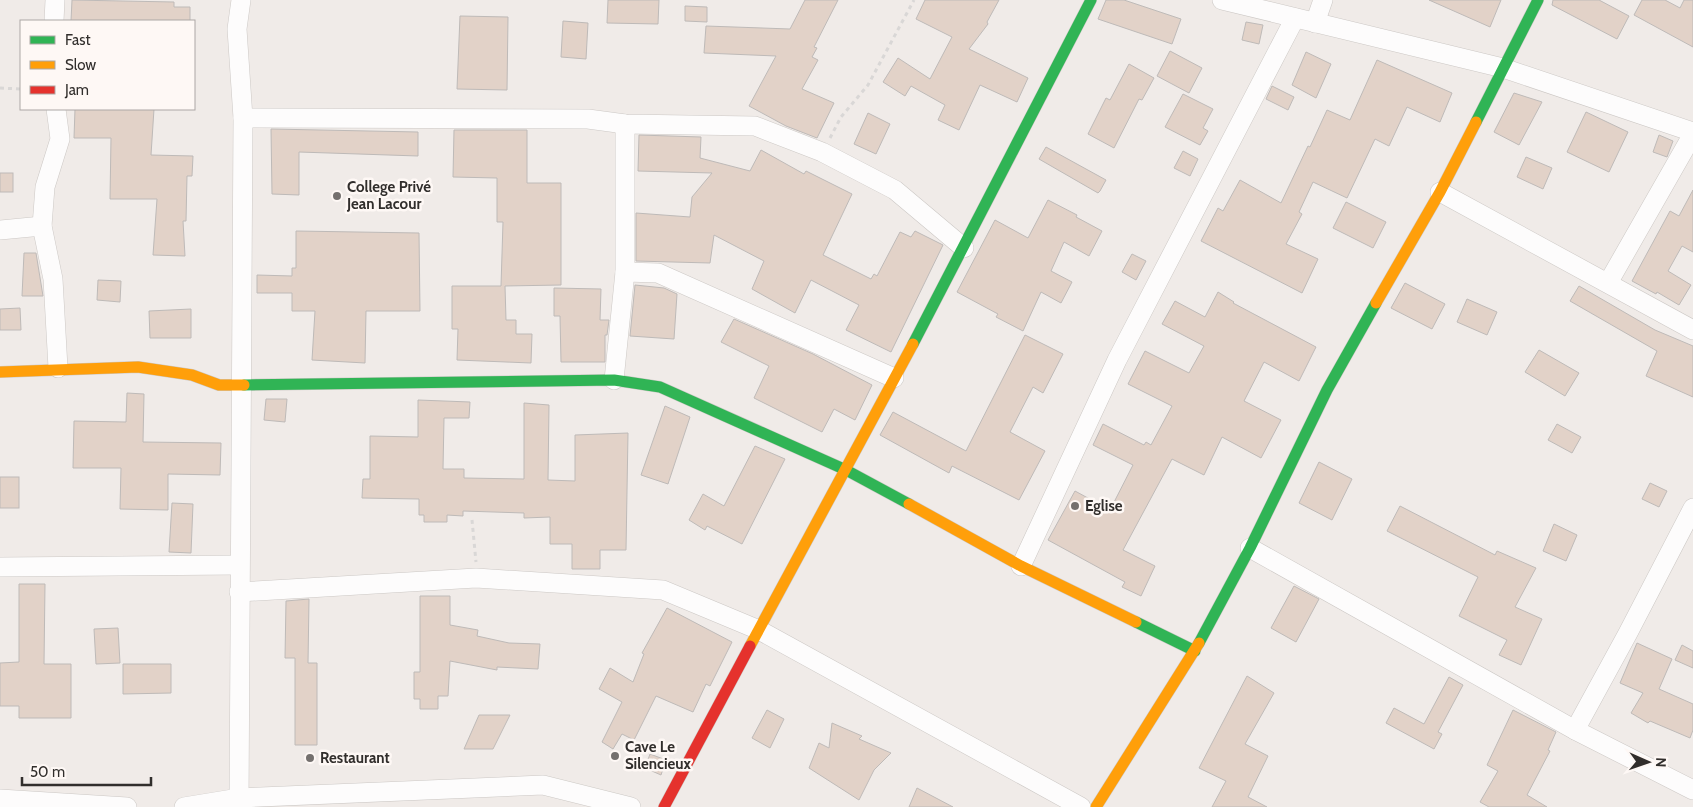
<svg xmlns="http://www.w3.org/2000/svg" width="1693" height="807" font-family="Cabin,sans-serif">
<rect width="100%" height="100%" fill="#f0ebe8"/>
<g fill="#e2d2c8" stroke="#bebab8">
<polygon points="72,0 174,2 174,7 190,7 190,21 71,21"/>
<polygon points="608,0 659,0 658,24 607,23"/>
<polygon points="805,0 838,0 814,47 817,48 812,57 818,60 802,89 834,103 817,138 786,126 749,106 776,56 704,53 706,26 790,29"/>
<polygon points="925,0 999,0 987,22 988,24 969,49 1028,78 1017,102 980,85 959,130 938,120 945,105 911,86 905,96 883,82 898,58 930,79 952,37 916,19"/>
<polygon points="1106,0 1124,0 1181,19 1172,44 1098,19"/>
<polygon points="1429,0 1501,0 1490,27"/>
<polygon points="1553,0 1599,0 1629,16 1617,39 1552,5"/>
<polygon points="1642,0 1665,0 1680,8 1684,0 1693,0 1693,47 1634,15"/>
<polygon points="685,6 707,7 707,22 685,21"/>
<polygon points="460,16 508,17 507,90 457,89"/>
<polygon points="563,21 588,23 586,59 561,57"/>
<polygon points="1246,22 1263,25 1259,44 1242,40"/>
<polygon points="1170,51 1202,68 1189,93 1157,76"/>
<polygon points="1306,52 1331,64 1316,98 1292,85"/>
<polygon points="1377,60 1452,93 1440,122 1407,107 1389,146 1375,139 1347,198 1313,182 1299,212 1302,214 1286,244 1318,259 1302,293 1201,241 1218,208 1223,211 1240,180 1281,203 1308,146 1310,147 1327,110 1350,120"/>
<polygon points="1129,64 1154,78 1142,100 1139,99 1114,148 1088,134 1106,98 1110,100"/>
<polygon points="1272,86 1294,97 1288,110 1266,99"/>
<polygon points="1514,93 1542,102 1519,145 1494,132"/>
<polygon points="1183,94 1213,109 1203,128 1208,131 1200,145 1165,127"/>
<polygon points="75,109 154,109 151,155 193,156 192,176 187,176 186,221 183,221 185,256 153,255 157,199 110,199 111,138 74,138"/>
<polygon points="1586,112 1628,132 1609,172 1567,152"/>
<polygon points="868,113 890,124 876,154 854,144"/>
<polygon points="271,129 418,132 418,156 299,152 299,195 272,194"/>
<polygon points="454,130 527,130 527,183 561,183 561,285 505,286 506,320 516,320 516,334 532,334 531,363 457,360 458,329 452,329 452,286 501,286 503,222 497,222 497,178 453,177"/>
<polygon points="639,135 701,137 700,158 750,171 761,150 804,174 806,171 852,194 823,255 871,279 874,274 877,276 900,232 911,237 915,231 943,245 891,352 846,330 859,305 811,280 795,313 752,289 764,261 714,235 710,263 636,261 636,213 690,217 692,197 712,173 638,171"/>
<polygon points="1659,135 1673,141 1667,157 1653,152"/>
<polygon points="1046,147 1106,180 1100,191 1098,193 1039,159"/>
<polygon points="1183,151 1198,159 1190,176 1174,168"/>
<polygon points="1526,157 1552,168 1543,189 1517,177"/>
<rect x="0" y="173" width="13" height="19"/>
<polygon points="1693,190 1693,252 1682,246 1668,271 1691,285 1679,305 1657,292 1656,294 1632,281 1670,211 1679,216"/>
<polygon points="1048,200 1077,215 1076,217 1102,231 1089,256 1064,242 1051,271 1072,282 1061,303 1041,292 1023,331 996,317 998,314 957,292 995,220 1028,238"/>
<polygon points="1346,202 1386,222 1373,248 1333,228"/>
<polygon points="296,231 419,233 420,311 366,311 365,363 312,360 315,311 292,311 292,293 257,293 257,275 292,276 292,268 296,268"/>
<polygon points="24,253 36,253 43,296 22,296"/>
<polygon points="1132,254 1146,261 1136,280 1122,272"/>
<polygon points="98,280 121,281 120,302 97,300"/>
<polygon points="1405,283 1445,304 1432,329 1391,308"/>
<polygon points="635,285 664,288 677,294 674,339 630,336"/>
<polygon points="1579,286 1655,330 1693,346 1693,397 1646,376 1657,351 1570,301"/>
<polygon points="554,288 601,289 600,320 609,320 607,335 605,335 605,362 561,362 560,316 554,316"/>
<polygon points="1218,292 1234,302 1233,303 1316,347 1299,381 1264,362 1244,401 1281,420 1261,458 1222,437 1204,475 1172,459 1123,550 1155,566 1141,596 1122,587 1125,582 1048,540 1075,491 1110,510 1133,465 1093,445 1103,424 1144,445 1146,442 1151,445 1172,406 1128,384 1145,351 1189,373 1204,346 1162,324 1175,301 1205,317"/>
<polygon points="1467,299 1497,312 1487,335 1457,322"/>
<polygon points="20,308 21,330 0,330 0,309"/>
<polygon points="191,309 191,338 150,338 149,311"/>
<polygon points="734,319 813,354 872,385 855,420 834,409 822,432 754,398 769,366 721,342"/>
<polygon points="1025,335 1063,354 1043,393 1033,387 1010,432 1045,451 1019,500 952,466 949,473 880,435 893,412 966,451"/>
<polygon points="1539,350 1579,373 1565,396 1525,372"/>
<polygon points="127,393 144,394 143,442 221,443 220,475 168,474 168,510 120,509 121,468 73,468 74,421 126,422"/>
<polygon points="266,399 287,399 285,422 264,420"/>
<polygon points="418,400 470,402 469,418 444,418 443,469 464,469 464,478 524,479 524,403 549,405 548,480 575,481 575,435 628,433 626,550 600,550 600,569 572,569 572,544 550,544 550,517 524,518 524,513 463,511 463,516 447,515 447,522 424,522 424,515 419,515 419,499 362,498 363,479 370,479 370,436 418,437"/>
<polygon points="665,406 690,417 668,484 641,475"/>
<polygon points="1557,424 1581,437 1572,453 1548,440"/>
<polygon points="755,446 785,459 742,544 707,526 705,530 689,520 703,494 724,506"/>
<polygon points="1319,462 1352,479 1332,520 1299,503"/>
<rect x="0" y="477" width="19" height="31"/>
<polygon points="1650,483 1667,491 1659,507 1642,499"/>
<polygon points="172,503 193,504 191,553 169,552"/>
<polygon points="1400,506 1495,555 1497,551 1536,568 1515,607 1542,619 1521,665 1499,655 1507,640 1459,616 1478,577 1387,531"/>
<polygon points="1554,524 1577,535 1566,561 1543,551"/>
<polygon points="19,584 45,584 44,664 71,664 71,718 19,718 19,706 0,706 0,663 19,662"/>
<polygon points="1294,586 1319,599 1296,642 1271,628"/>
<polygon points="420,596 450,596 450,625 478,630 477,636 509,643 540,644 538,669 497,667 497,670 450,661 448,696 438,696 438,709 420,709 420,699 414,699 414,672 420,672"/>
<polygon points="309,599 308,663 317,663 317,745 295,745 295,658 285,658 286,601"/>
<polygon points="667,608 732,642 710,686 706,684 693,712 656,696 634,740 622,734 613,749 602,742 622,702 599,689 610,668 633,682 644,654 642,653"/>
<polygon points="118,628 120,663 96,664 94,629"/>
<polygon points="1637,643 1672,659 1659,689 1693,704 1693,730 1690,738 1650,721 1648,723 1631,713 1643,693 1620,683"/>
<polygon points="1682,645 1693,651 1693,668 1675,660"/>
<polygon points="123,664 171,664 171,693 123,694"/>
<polygon points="1247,676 1274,693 1245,744 1268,756 1248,797 1267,807 1212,807 1226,781 1199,768"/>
<polygon points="1449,677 1463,685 1438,732 1442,734 1434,749 1386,723 1394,708 1424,724"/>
<polygon points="767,710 784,719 770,748 752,738"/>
<polygon points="1513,710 1556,732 1548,750 1550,751 1527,795 1547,807 1489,807 1480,802 1498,771 1487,765"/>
<polygon points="479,715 510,715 493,749 464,749"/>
<polygon points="832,723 862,736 859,739 891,753 874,770 859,800 809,768 819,743 829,748"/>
<polygon points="650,754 666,760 661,775 645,768"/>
<polygon points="917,788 953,807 909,807"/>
</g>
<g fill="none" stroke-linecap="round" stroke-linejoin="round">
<defs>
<g id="street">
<polyline points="1222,0 1503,68 1693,132"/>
<polyline points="54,21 55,0"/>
<polyline points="1315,23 1323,0"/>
<polyline points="56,109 60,139 45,187 42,226 53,279 58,368"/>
<polyline points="243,118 588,119 625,124 755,126 822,152 895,190 964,248"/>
<polyline points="1440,192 1693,330"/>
<polyline points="0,230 42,226"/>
<polyline points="625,272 658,273 894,378"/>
<polyline points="1608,283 1693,134"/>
<polyline points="614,380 625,272 625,124"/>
<polyline points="1250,548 1575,730 1693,790"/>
<polyline points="1021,566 1117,360 1295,18"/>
<polyline points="0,567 239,565"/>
<polyline points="239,592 476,578 663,590 759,630 1081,807"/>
<polyline points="1575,730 1628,633 1693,508"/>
<polyline points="0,799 127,807"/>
<polyline points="184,807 239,798 543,785 631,807"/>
<polyline points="239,807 243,118 237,29 241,0"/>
</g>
<g id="fast">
<polyline points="1476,122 1538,0"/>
<polyline points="913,344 1091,0"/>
<polyline points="244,385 614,380 660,387 846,470 909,504"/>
<polyline points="1136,622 1195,651"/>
<polyline points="1199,643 1250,548 1327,390 1376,303"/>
</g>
<g id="slow">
<polyline points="1376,303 1440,192 1476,122"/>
<polyline points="0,372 138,367 192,375 219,385 244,385"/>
<polyline points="909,504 1021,566 1136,622"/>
<polyline points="750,646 913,344"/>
<polyline points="1096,807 1199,643"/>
</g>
<polyline id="jam" points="664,807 750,646"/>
</defs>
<use href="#street" stroke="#ccc8c5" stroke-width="20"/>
<use href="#fast" stroke="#ccc8c5" stroke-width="12"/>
<use href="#slow" stroke="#ccc8c5" stroke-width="12"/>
<use href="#jam" stroke="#ccc8c5" stroke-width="12"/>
<g stroke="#d9d7d6" stroke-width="3" stroke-dasharray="4 4" stroke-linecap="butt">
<polyline points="0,88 21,89"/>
<polyline points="830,138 841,117 868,85 914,0"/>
<polyline points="472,520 476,562"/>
</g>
<use href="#street" stroke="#fdfcfc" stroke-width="19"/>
<use href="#fast" stroke="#30b455" stroke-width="11"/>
<use href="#slow" stroke="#ff9f0a" stroke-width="11"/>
<use href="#jam" stroke="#e5322d" stroke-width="11"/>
</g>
<g fill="#74706e" stroke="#fef8f5" stroke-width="2">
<circle cx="337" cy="196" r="5"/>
<circle cx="1075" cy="506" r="5"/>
<circle cx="615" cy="756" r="5"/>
<circle cx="310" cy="758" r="5"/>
</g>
<g text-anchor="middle" stroke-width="5" stroke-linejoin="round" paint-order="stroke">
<g font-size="15" font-weight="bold" fill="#312e2c" stroke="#fef8f5" text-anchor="start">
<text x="347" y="192">College Privé<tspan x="347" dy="17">Jean Lacour</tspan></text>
<text x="1085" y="511">Eglise</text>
<text x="625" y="752">Cave Le<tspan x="625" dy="17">Silencieux</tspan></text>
<text x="320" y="763">Restaurant</text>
</g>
</g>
<rect x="20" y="20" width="175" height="90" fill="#fef8f5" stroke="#aca7a5"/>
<rect x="30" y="36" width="25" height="8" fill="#30b455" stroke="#aca7a5"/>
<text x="65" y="45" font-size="15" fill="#312e2c">Fast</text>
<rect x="30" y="61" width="25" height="8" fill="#ff9f0a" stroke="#aca7a5"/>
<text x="65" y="70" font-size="15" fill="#312e2c">Slow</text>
<rect x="30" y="86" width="25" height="8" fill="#e5322d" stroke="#aca7a5"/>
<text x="65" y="95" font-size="15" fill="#312e2c">Jam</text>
<g transform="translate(1648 762) rotate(92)" stroke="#fef8f5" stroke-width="4" paint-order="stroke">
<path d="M0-4L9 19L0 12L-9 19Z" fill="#312e2c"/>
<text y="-8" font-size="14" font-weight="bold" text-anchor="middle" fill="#312e2c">N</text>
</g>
<path d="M22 777v8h129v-8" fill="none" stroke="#312e2c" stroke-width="2.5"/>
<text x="30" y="777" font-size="15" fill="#312e2c" stroke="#fef8f5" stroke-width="4" paint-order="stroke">50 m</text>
</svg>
